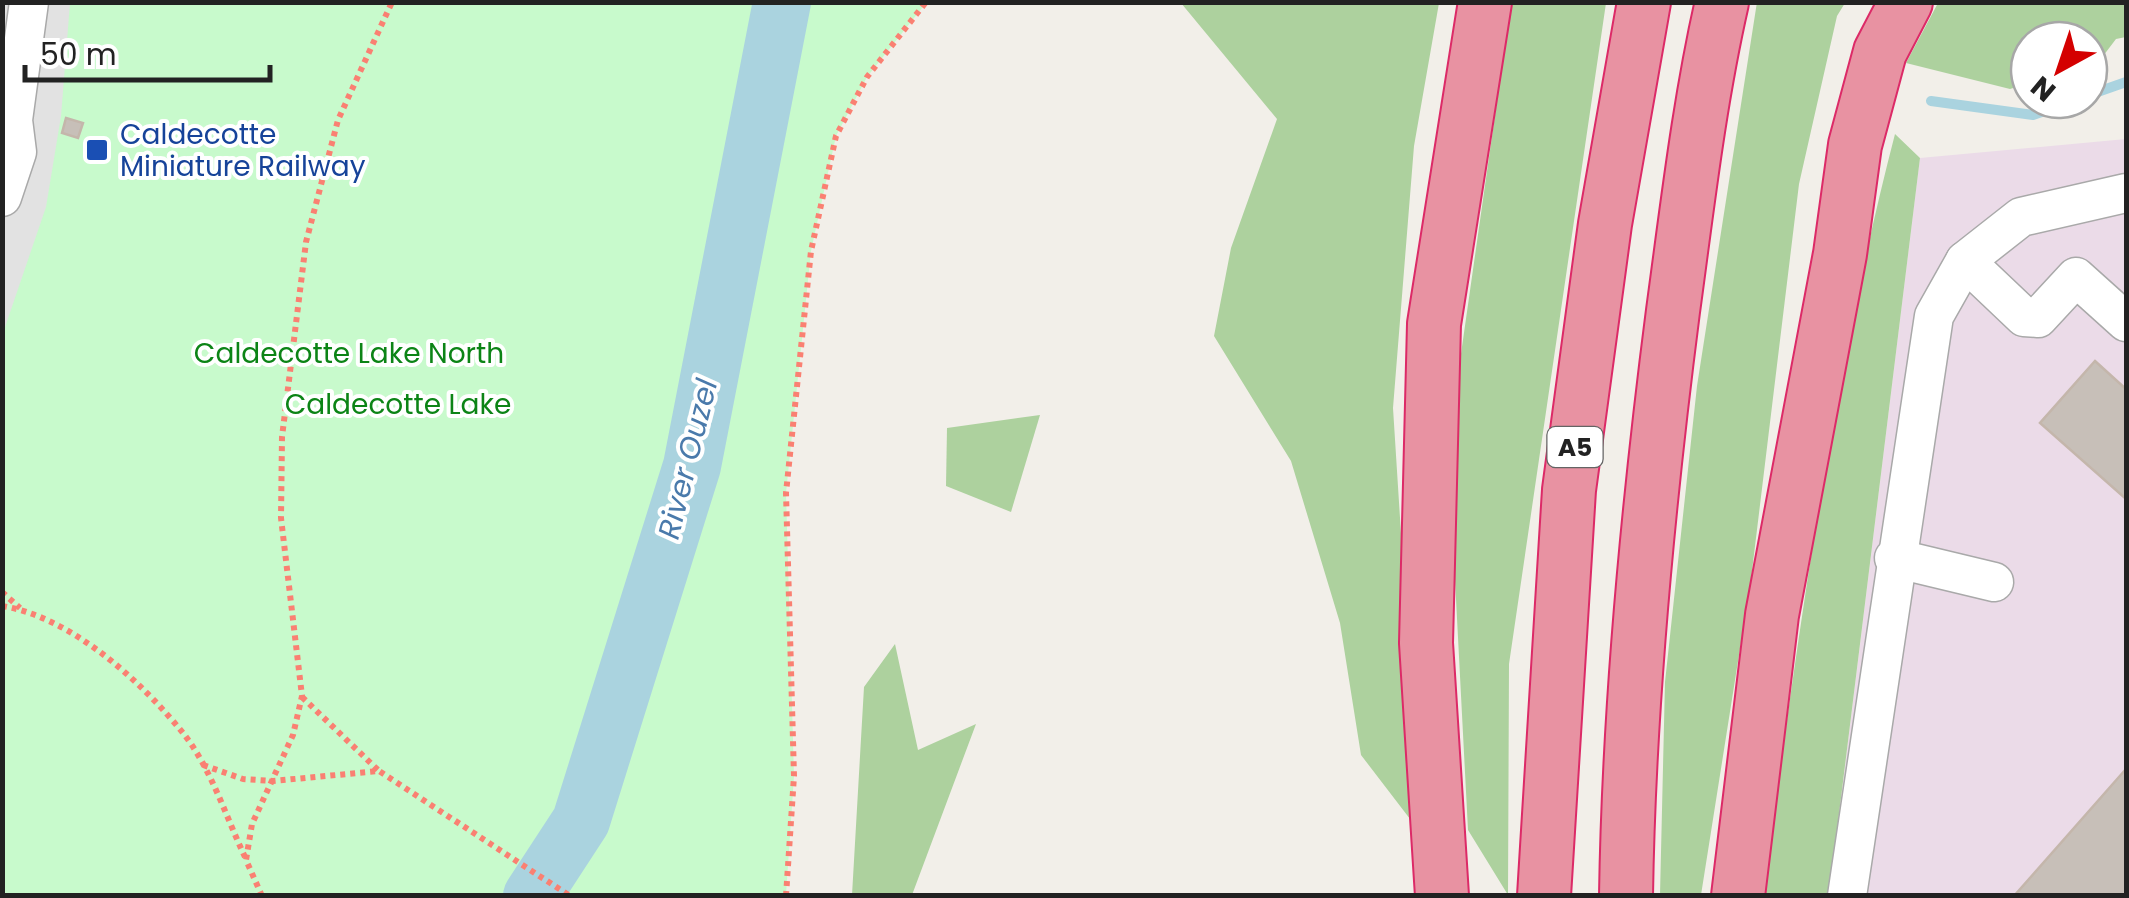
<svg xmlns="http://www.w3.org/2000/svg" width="2129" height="898" font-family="Poppins,sans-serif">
<rect width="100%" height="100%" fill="#f2efe9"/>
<polygon fill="#ebdbe8" points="2126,139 2126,895 1829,896 1920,158"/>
<g fill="#add19e">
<polygon points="1757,2 1845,3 1837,16 1799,184 1751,579 1701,895 1660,895 1665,682 1697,386"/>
<polygon points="1181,3 1439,3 1414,146 1393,408 1420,832 1361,755 1340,623 1291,461 1214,336 1231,248 1277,119"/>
<polygon points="1511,3 1606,3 1509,664 1508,895 1468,830 1448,445"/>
<polygon points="1938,3 2126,3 2126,37 2116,39 2097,64 2089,67 2089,40 2029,40 2029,83 2010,89 1906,63"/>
<path d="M1895,134L1920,158L1829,895L1762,896C1799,640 1830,384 1895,134Z"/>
<polygon points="1040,415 1011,512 946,486 947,428"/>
<polygon points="895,644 918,750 976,724 912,895 852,895 864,687"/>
</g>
<polygon fill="#c8facc" points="2,3 926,3 867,77 836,136 811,251 786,493 794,776 786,895 3,895"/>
<polygon fill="#e2e2e2" points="3,3 70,3 61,116 46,207 3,333"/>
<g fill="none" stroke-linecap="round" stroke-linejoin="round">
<g stroke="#aad3df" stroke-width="10">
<polyline points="2089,95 2126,82"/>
<polyline points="1931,101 2033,115 2076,100"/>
</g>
<polyline stroke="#aad3df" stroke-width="58" points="532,896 581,821 692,466 782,2"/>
</g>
<g fill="#c7bfb8" stroke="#c4b6ab" stroke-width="2.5">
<polygon points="66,118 83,123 78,138 62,133"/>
<polygon points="2095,361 2126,389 2126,499 2040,423"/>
<polygon points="2126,769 2126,896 2014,896"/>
</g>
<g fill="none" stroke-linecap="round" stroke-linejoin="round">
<defs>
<g id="minor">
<polyline points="2,197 17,152 13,120 29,2"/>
<polyline points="1965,261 2024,317 2038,318 2076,277 2126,322"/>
<polyline points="1894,558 1994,582"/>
<polyline points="1847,896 1934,316 1965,261 2021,217 2126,193"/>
</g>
<g id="highway">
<polyline points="1442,896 1426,643 1434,324 1485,2"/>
<polyline points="1544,896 1569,490 1605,224 1644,2"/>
<path d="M1626,896C1629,700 1648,505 1673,311C1687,209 1699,103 1722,2"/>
<polyline points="1738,896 1772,615 1840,254 1855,145 1880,52 1906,2"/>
</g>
</defs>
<use href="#minor" stroke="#a9a9a9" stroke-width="41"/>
<use href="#highway" stroke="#dc2a67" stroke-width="56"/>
<g stroke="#fa8072" stroke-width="6" stroke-dasharray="5 5" stroke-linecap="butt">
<polyline points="2,592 20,608"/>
<path d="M2,606C71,617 140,680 183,733C211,768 226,817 245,857"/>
<polyline points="302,697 379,771"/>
<polyline points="203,765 243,779 273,781 379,771 570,896"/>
<polyline points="262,896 246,860 252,824 293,735 302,696 281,518 282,437 306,242 338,120 392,2"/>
<polyline points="786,896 794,776 786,493 811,251 836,136 867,77 926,2"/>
</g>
<use href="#minor" stroke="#fff" stroke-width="38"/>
<use href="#highway" stroke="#e892a2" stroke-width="52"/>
</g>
<rect fill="#1a4fb4" stroke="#fff" stroke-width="4" x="85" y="138" width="24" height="24" rx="5"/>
<g text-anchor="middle" stroke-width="8" stroke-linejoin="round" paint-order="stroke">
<rect fill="#fff" stroke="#646464" stroke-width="2.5" x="1547.5" y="427" width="55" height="40" rx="8"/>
<g font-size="25" font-weight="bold" fill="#222">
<text x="1575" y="456">A5</text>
</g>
<g font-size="28" fill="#164399" stroke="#fff" text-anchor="start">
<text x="120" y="144">Caldecotte<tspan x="120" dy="32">Miniature Railway</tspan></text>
</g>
<g font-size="28" fill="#0c8416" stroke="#fff">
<text x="349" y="363">Caldecotte Lake North</text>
<text x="398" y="414">Caldecotte Lake</text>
</g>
<g font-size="30" font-style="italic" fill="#4a7aab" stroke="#fff">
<text transform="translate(688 459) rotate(-76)" y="10">River Ouzel</text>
</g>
</g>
<rect width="2129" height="898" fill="none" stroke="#222222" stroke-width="10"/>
<g transform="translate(2059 70) rotate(220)"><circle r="48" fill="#ffffff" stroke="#a7a7a7" stroke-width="2.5"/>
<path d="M0-8L18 38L0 25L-18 38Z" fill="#d40000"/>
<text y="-15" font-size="28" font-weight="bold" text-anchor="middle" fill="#222222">N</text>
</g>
<path d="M25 65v15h245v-15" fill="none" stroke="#222222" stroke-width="5"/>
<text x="40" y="65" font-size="30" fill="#222222" stroke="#ffffff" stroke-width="8" paint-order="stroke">50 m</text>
</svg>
